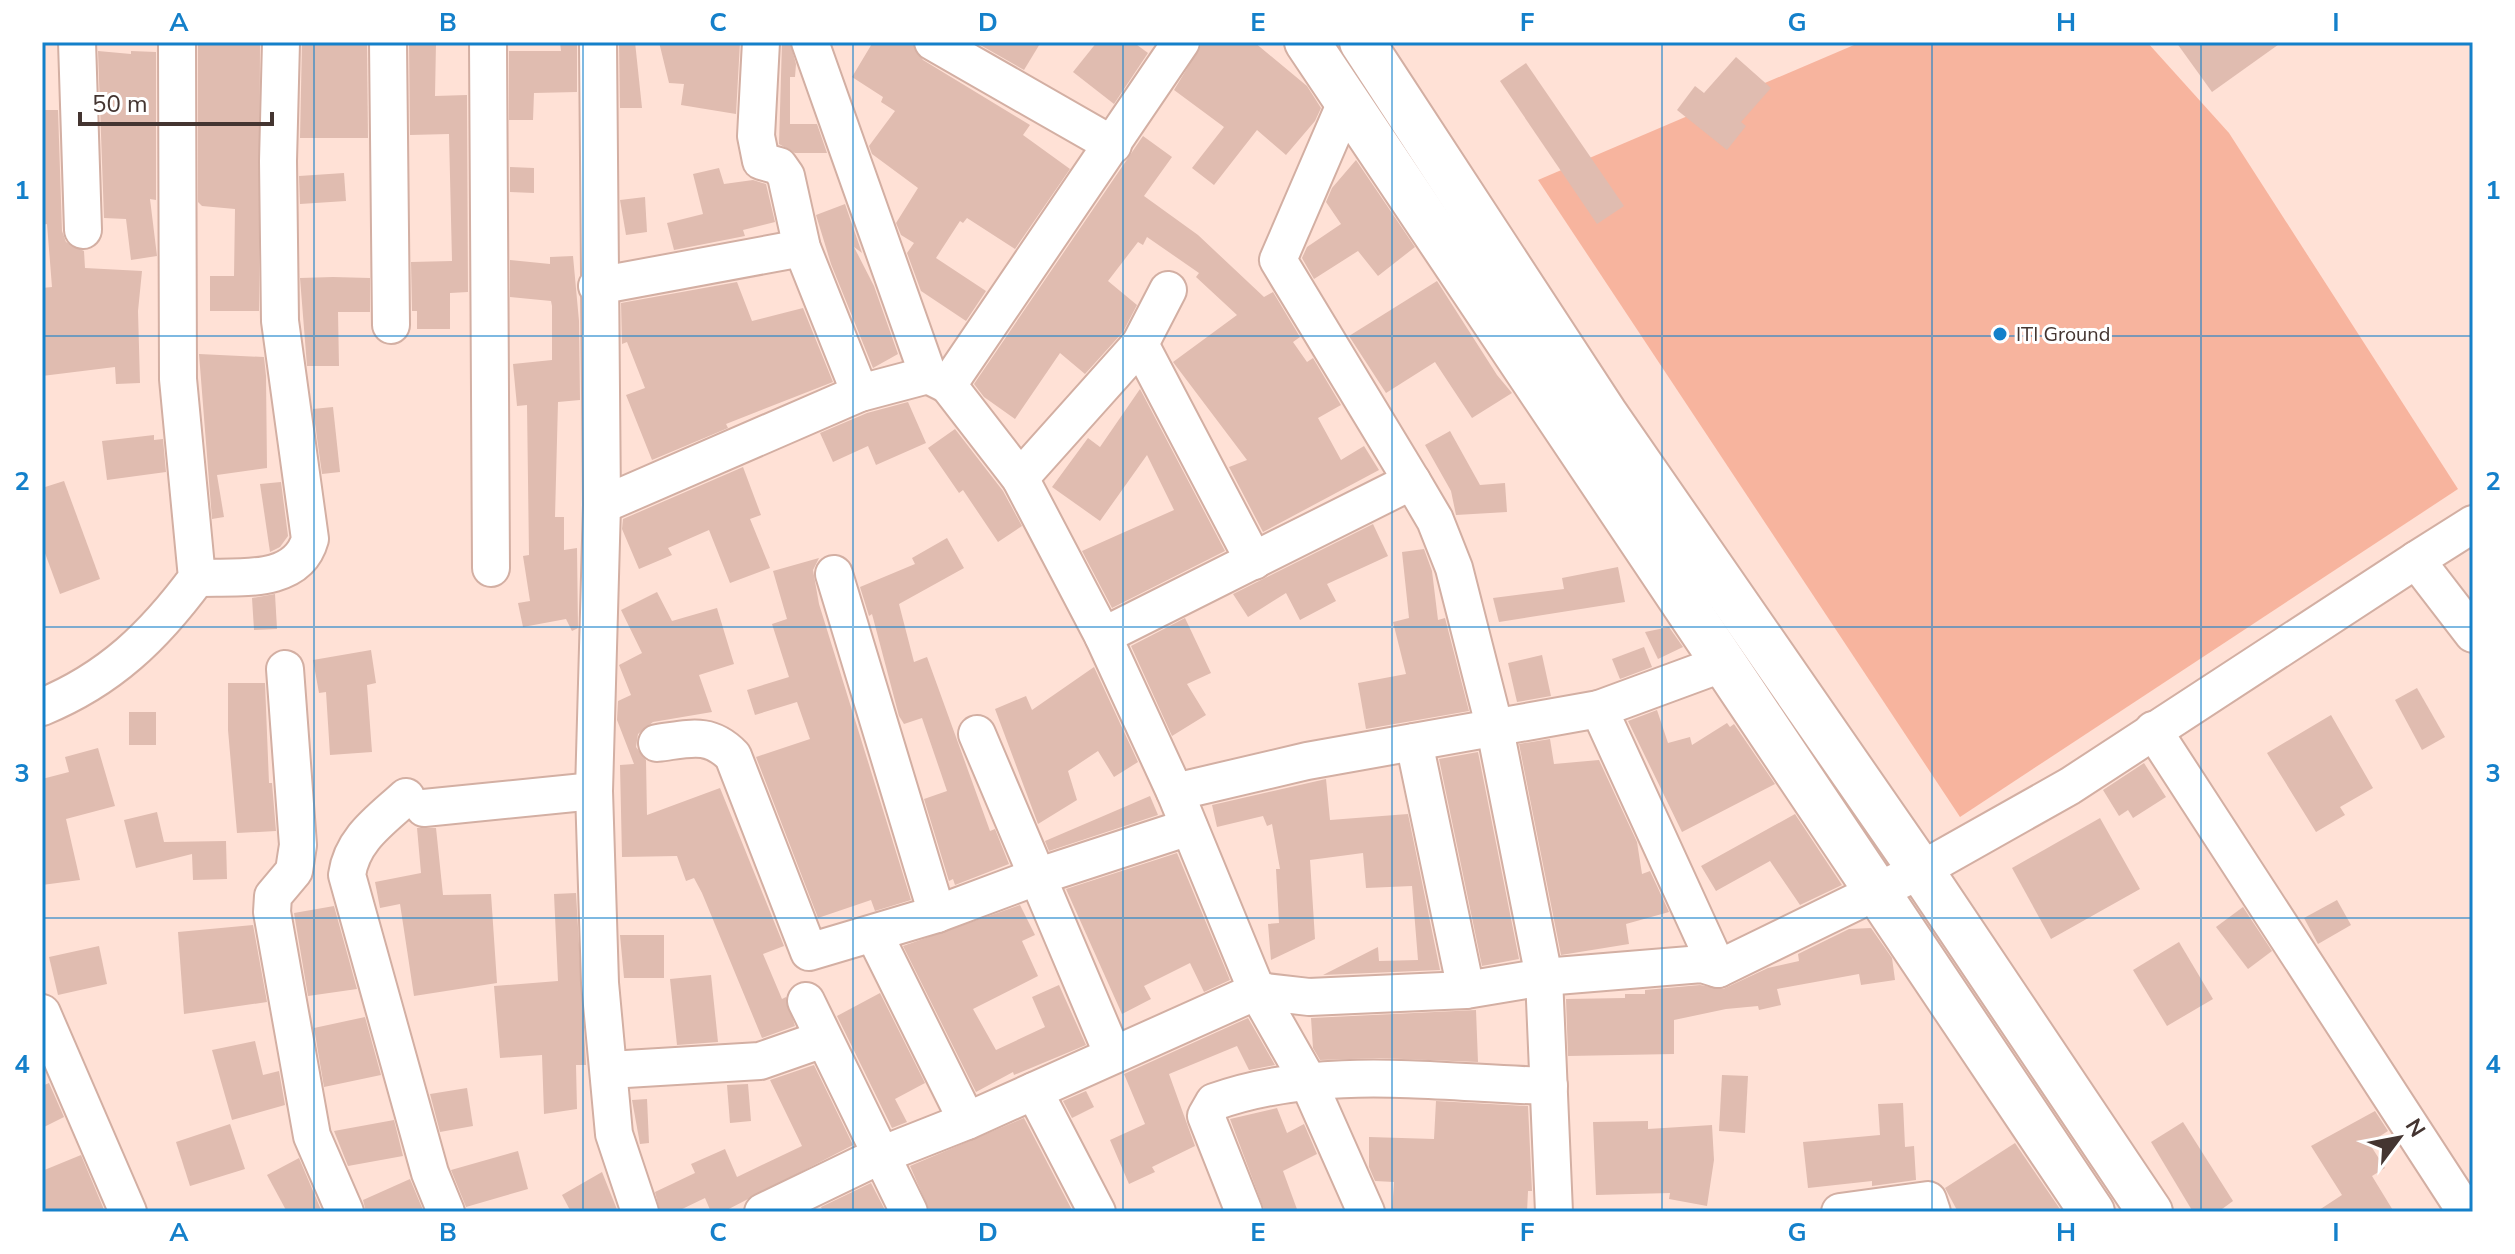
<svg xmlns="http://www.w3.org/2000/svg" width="2515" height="1254" font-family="'Nunito Sans',sans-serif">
<rect width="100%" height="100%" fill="#ffe1d6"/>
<polygon fill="#f7b49e" points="1861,42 2147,42 2229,133 2458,489 1960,817 1538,180"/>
<g fill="#e0bcb0">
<polygon points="198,42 260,42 259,311 210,311 210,276 234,276 235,209 202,206 198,202"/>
<polygon points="302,42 367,42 368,138 300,138"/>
<polygon points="409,42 436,42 435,96 467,95 468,292 450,293 450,329 417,329 417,311 412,311 411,262 452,261 449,134 410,135"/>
<polygon points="560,42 577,42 577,92 534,93 533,120 509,120 509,51 561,51"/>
<polygon points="619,42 635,42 642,108 620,108"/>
<polygon points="659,42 740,42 736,114 681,105 684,84 669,83"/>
<polygon points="782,42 790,42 796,64 795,77 790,77 790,124 817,124 827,153 795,153 779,144"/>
<polygon points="873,42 912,42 923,60 1030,125 1023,135 1070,169 1015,249 967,218 963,223 960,221 936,258 986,291 966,321 921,291 907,253 914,243 901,235 896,223 918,188 872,154 869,146 895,111 881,102 883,97 852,77"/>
<polygon points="975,42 1041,42 1024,70"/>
<polygon points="1097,42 1133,42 1148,53 1114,104 1073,72"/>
<polygon points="1203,42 1254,42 1307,86 1321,108 1315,121 1286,155 1257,130 1214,185 1192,168 1224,127 1174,90"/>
<polygon points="2176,42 2282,42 2212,92"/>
<polygon points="98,51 131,54 131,51 156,52 156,200 150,199 157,256 131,260 126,219 104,218"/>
<polygon points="1736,57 1771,88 1741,122 1746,126 1727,150 1677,110 1695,86 1704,93"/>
<polygon points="1526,63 1624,206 1597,224 1500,81"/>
<polygon points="42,110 58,110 62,231 66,242 84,251 85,268 142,271 138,311 140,383 116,384 115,367 42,376 42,288 52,287 47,224 42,225"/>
<polygon points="1143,136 1172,157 1144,196 1198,235 1264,297 1273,292 1300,337 1293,342 1307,362 1313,358 1341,405 1318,418 1341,460 1364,446 1379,470 1263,532 1229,467 1247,460 1173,362 1237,315 1196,277 1199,273 1147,237 1143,245 1138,242 1108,281 1137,305 1123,332 1085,374 1060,353 1015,419 984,397 974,384"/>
<polygon points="1356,160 1415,247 1378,276 1358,251 1314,279 1302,258 1307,247 1341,224 1326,202 1332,188"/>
<polygon points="510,167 534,168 534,193 510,192"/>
<polygon points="719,168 724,184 753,180 766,184 775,222 743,230 745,236 674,250 667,223 703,214 693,174"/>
<polygon points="344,173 346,201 300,204 299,176"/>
<polygon points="645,197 647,232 626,235 620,200"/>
<polygon points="845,204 862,253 854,247 874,286 898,354 873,368 831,264 816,215"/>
<polygon points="573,256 579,321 580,400 558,402 555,517 564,517 564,550 577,548 578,628 572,631 566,619 523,627 518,603 530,601 523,556 529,555 527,405 517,406 513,364 552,360 552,306 551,301 510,297 510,260 550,264 550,257"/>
<polygon points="333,277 370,278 370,312 338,312 339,366 307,366 300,278"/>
<polygon points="1437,281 1497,375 1512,393 1472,418 1435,362 1386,393 1349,336"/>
<polygon points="737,282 752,321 803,308 833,382 726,424 728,428 652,460 626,395 645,388 627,342 622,344 621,303"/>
<polygon points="199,354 264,357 266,376 267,468 217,475 224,517 212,519"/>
<polygon points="1140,389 1225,551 1112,608 1082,551 1174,510 1147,455 1100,521 1052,487 1088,438 1100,447"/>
<polygon points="908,402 926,443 876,465 868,446 833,462 820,433 867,413"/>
<polygon points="333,407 340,472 322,474 313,409"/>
<polygon points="955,429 1003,491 1022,526 998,542 963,490 959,493 928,448"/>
<polygon points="1450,431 1480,485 1505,483 1507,512 1456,515 1451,491 1425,445"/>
<polygon points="154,435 154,440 163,439 166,472 107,480 102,441"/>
<polygon points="743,467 761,515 750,519 770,568 730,583 709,530 668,548 672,555 639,569 622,529 623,519"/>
<polygon points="64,481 100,579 60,594 42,545 42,488"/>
<polygon points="281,482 288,536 280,547 270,552 260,484"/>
<polygon points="1373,524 1388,556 1327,584 1336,601 1300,620 1286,593 1248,617 1233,594"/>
<polygon points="947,538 964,568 899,604 914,662 927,657 990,831 995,829 1009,864 955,885 953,879 949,881 924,799 947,791 922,718 904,724 899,716 872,614 869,616 860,587 915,564 912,558"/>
<polygon points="1424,549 1432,571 1438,620 1445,618 1469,711 1366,729 1358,683 1406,674 1393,622 1409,618 1402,552"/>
<polygon points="819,558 813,570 819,604 911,900 875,911 871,900 818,918 756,757 810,739 797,702 755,715 747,690 789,677 772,624 787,619 773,571"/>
<polygon points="1618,567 1625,602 1499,622 1493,598 1564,589 1562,578"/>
<polygon points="657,592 672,621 717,608 734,664 699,675 712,712 653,722 638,734 636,747 646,760 647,815 720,788 784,946 763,954 782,999 786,997 795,1026 762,1038 702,893 694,878 686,881 677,856 622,857 620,765 634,764 617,720 618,701 631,695 619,665 642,653 621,610"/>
<polygon points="275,594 277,629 254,630 252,598"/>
<polygon points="1185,618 1211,673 1187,684 1206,715 1172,736 1131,646"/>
<polygon points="1669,627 1683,647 1658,659 1645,632"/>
<polygon points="1644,647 1652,667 1620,679 1612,659"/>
<polygon points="371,650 376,683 367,685 372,752 330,755 326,692 319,693 313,660"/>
<polygon points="1542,655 1551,696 1517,702 1508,663"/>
<polygon points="1094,667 1138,762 1114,777 1098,751 1068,771 1077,800 1038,824 995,709 1026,696 1032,710"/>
<polygon points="228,683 265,683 269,783 272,783 276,831 237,833 228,730"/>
<polygon points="2417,688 2445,737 2422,750 2395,700"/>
<polygon points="1657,710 1668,743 1690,737 1692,745 1727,723 1730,727 1734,724 1775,784 1682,832 1628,721"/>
<rect x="129" y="712" width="27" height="33"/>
<polygon points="2331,715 2373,788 2340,807 2345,815 2316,832 2267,753"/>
<polygon points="1550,739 1554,764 1599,760 1637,842 1642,874 1650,871 1669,912 1626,924 1629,944 1561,955 1519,744"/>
<polygon points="98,748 115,806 66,819 80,880 42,885 42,779 69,772 65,757"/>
<polygon points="1478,752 1519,959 1482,966 1439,759"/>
<polygon points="2144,763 2166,797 2133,818 2128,810 2119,816 2103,790"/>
<polygon points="1326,779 1330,820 1408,814 1440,970 1323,975 1378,947 1379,961 1418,960 1412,886 1366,888 1363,853 1310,860 1315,939 1271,960 1268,924 1279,923 1276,869 1280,869 1272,824 1267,826 1263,816 1217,827 1212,805"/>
<polygon points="1150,796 1158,815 1049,851 1045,841"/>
<polygon points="157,812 164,842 226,841 227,879 193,880 192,854 136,868 124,820"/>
<polygon points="1795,814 1842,885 1800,905 1770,861 1716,891 1701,866"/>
<polygon points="2100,818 2140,889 2051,939 2012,868"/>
<polygon points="417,828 436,828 443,895 491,894 497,983 414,996 400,904 380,908 375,882 421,873"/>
<polygon points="1177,853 1230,980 1204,992 1190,963 1144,986 1151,999 1122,1014 1066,889"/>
<polygon points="576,893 586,1065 576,1065 577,1109 544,1114 542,1055 500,1058 494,986 558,981 554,894"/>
<polygon points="2337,900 2351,925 2318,944 2304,918"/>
<polygon points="1020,905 1035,935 1022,941 1038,976 973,1009 996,1050 1045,1027 1032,997 1059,985 1086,1045 1014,1075 1013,1072 976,1092 903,946"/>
<polygon points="334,906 357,989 308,996 294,913"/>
<polygon points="2243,907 2272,951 2248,969 2216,927"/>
<polygon points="253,925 267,1002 184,1014 178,932"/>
<polygon points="1871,928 1892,958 1895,980 1861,985 1859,974 1777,989 1781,1005 1759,1010 1758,1006 1726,1009 1674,1020 1674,1054 1568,1056 1566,999 1625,998 1625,994 1645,994 1645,990 1700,985 1723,989 1768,968 1799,961 1798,954 1849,929"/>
<polygon points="620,935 664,935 664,978 624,978"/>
<polygon points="2179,942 2213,999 2167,1026 2133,970"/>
<polygon points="99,946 107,984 58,995 49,957"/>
<polygon points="711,975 718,1042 677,1045 670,979"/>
<polygon points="880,993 925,1083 895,1099 907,1122 892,1128 837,1016"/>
<polygon points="1476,1010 1478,1062 1379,1058 1320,1060 1313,1048 1311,1018"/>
<polygon points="365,1017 381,1075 324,1087 314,1028"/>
<polygon points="1248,1018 1275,1065 1249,1070 1237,1046 1169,1074 1195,1146 1152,1167 1155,1172 1129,1184 1110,1140 1145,1124 1124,1074"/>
<polygon points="255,1041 263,1075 279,1071 285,1105 232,1120 212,1050"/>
<polygon points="814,1065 853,1145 723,1212 711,1212 705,1198 676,1212 660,1212 655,1192 695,1173 691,1164 725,1149 737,1177 802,1146 770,1080"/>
<polygon points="1722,1075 1748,1076 1745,1133 1719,1131"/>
<polygon points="49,1083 64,1117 42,1128 42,1086"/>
<polygon points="748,1084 751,1121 730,1123 727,1085"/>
<polygon points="467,1088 473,1126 440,1132 430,1094"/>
<polygon points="1086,1091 1094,1107 1072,1118 1063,1101"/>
<polygon points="647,1099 649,1143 640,1144 632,1100"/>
<polygon points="1436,1101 1528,1106 1532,1191 1528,1191 1527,1212 1392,1212 1394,1182 1375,1181 1369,1167 1369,1137 1434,1139"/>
<polygon points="1903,1103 1905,1147 1914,1146 1916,1180 1872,1186 1872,1181 1808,1188 1803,1142 1880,1135 1878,1104"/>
<polygon points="1277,1108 1287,1133 1304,1124 1317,1154 1283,1171 1298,1212 1265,1212 1230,1119"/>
<polygon points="2375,1111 2388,1131 2369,1143 2385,1168 2372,1176 2394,1212 2316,1212 2342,1195 2311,1146"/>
<polygon points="1024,1118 1073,1212 930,1212 910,1166"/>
<polygon points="394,1120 403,1156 348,1166 334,1131"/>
<polygon points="1648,1121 1648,1129 1712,1125 1714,1160 1707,1206 1669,1199 1670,1193 1596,1195 1593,1122"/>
<polygon points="2183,1122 2233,1201 2218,1212 2193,1212 2151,1142"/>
<polygon points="230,1124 245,1169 190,1186 176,1142"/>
<polygon points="2015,1143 2062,1212 1958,1212 1945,1188"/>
<polygon points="518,1151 528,1189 466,1207 451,1170"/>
<polygon points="81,1155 105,1212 42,1212 42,1171"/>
<polygon points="299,1158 322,1212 287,1212 267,1175"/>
<polygon points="602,1172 618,1212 571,1212 562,1195"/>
<polygon points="410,1179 423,1210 366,1212 363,1200"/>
<polygon points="871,1183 886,1212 823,1212 821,1207"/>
</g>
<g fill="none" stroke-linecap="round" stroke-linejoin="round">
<defs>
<g id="minor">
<polyline points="77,42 83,230"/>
<polyline points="388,42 391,325"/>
<polyline points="488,42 491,568"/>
<polyline points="598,42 602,505 594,791 600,983 614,1134 640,1212"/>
<polyline points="761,42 756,136 761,161 779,166 786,176 802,248 860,393"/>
<polyline points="810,42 928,375 948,385"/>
<polyline points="933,42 1113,145"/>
<polyline points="1181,42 948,385 1020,478 1103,636 1175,792 1257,991 1307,1079 1366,1212"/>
<polyline points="597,286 802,248"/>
<polyline points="1140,344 1254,561"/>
<polyline points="1020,478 1140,344 1168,290"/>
<polyline points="1412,481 1435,520 1454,568 1495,729 1544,977 1554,1212"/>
<polyline points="602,505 860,393 928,375"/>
<polyline points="2473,524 2416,560 2473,634"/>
<polyline points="834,574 937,914 1036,877 1189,827"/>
<path d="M197,578C236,576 297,586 310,539L280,321L278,161L281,42"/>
<polyline points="1103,636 1412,481 1278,260 1347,100"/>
<polyline points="1724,663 1599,709 1718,969 1921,870 2070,786 2416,560"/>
<polyline points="285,669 298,845 294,871 273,896 272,912 312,1136 345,1212"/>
<path d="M42,707C110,679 154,636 197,578L178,379L177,42"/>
<polyline points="2153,730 2466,1212"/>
<polyline points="977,734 1113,1055"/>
<polyline points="1414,742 1466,990"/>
<path d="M657,743C689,739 709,731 733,756L809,952L937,914"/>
<polyline points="1175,792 1307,761 1599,709"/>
<path d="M406,797C381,820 352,839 347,875L430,1173L446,1212"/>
<polyline points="424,808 594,791"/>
<polyline points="874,934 967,1121"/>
<polyline points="806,1001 909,1212"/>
<polyline points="42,1013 128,1212"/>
<polyline points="609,1070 760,1061 823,1039"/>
<polyline points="1034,1091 1097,1212"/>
<polyline points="763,1212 881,1155 967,1121 1257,991 1309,997 1466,990 1544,977 1702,964 1718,969"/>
<path d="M1244,1212L1206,1116L1214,1102C1320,1064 1438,1083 1549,1086"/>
<polyline points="1840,1212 1928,1200 1932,1212"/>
</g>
<g id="major">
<polyline points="1307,42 2092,1212"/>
<polyline points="1362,42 1605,414 1924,875 2150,1212"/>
</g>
</defs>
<use href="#minor" stroke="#d3afa3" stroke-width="40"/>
<use href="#major" stroke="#d3afa3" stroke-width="48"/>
<use href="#minor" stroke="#fff" stroke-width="36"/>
<use href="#major" stroke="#fff" stroke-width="44"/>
</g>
<path fill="none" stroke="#1480ca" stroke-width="2" stroke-opacity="0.55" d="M314,42V1212M583,42V1212M853,42V1212M1123,42V1212M1392,42V1212M1662,42V1212M1932,42V1212M2201,42V1212M42,336H2473M42,627H2473M42,918H2473"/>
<circle fill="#1480ca" stroke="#fff" stroke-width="3" cx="2000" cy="334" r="8"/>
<g text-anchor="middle" stroke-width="6" stroke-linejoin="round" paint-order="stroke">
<g font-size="20" fill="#443531" stroke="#fff" text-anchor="start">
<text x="2016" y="341">ITI Ground</text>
</g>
</g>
<rect width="2515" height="1254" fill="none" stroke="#ffffff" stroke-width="88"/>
<g transform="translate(2399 1138) rotate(58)" stroke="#ffffff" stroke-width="6" paint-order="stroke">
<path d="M0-6L14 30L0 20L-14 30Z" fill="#443531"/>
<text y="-12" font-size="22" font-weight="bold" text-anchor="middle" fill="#443531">N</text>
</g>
<path d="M80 112v12h192v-12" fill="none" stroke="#443531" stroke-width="4"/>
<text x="92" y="112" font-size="24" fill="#443531" stroke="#ffffff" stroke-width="6" paint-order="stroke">50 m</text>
<rect x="44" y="44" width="2427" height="1166" fill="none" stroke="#1480ca" stroke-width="3"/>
<g font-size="26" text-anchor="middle" font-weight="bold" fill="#1480ca">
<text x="179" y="31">A</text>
<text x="448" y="31">B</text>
<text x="718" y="31">C</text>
<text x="988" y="31">D</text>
<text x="1258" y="31">E</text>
<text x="1527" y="31">F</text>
<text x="1797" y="31">G</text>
<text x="2066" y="31">H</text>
<text x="2336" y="31">I</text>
<text x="22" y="199">1</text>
<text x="2493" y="199">1</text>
<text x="22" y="490">2</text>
<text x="2493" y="490">2</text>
<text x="22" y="782">3</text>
<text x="2493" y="782">3</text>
<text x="22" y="1073">4</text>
<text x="2493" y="1073">4</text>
<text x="179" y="1241">A</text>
<text x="448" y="1241">B</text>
<text x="718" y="1241">C</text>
<text x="988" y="1241">D</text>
<text x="1258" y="1241">E</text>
<text x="1527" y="1241">F</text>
<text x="1797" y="1241">G</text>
<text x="2066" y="1241">H</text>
<text x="2336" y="1241">I</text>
</g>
</svg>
